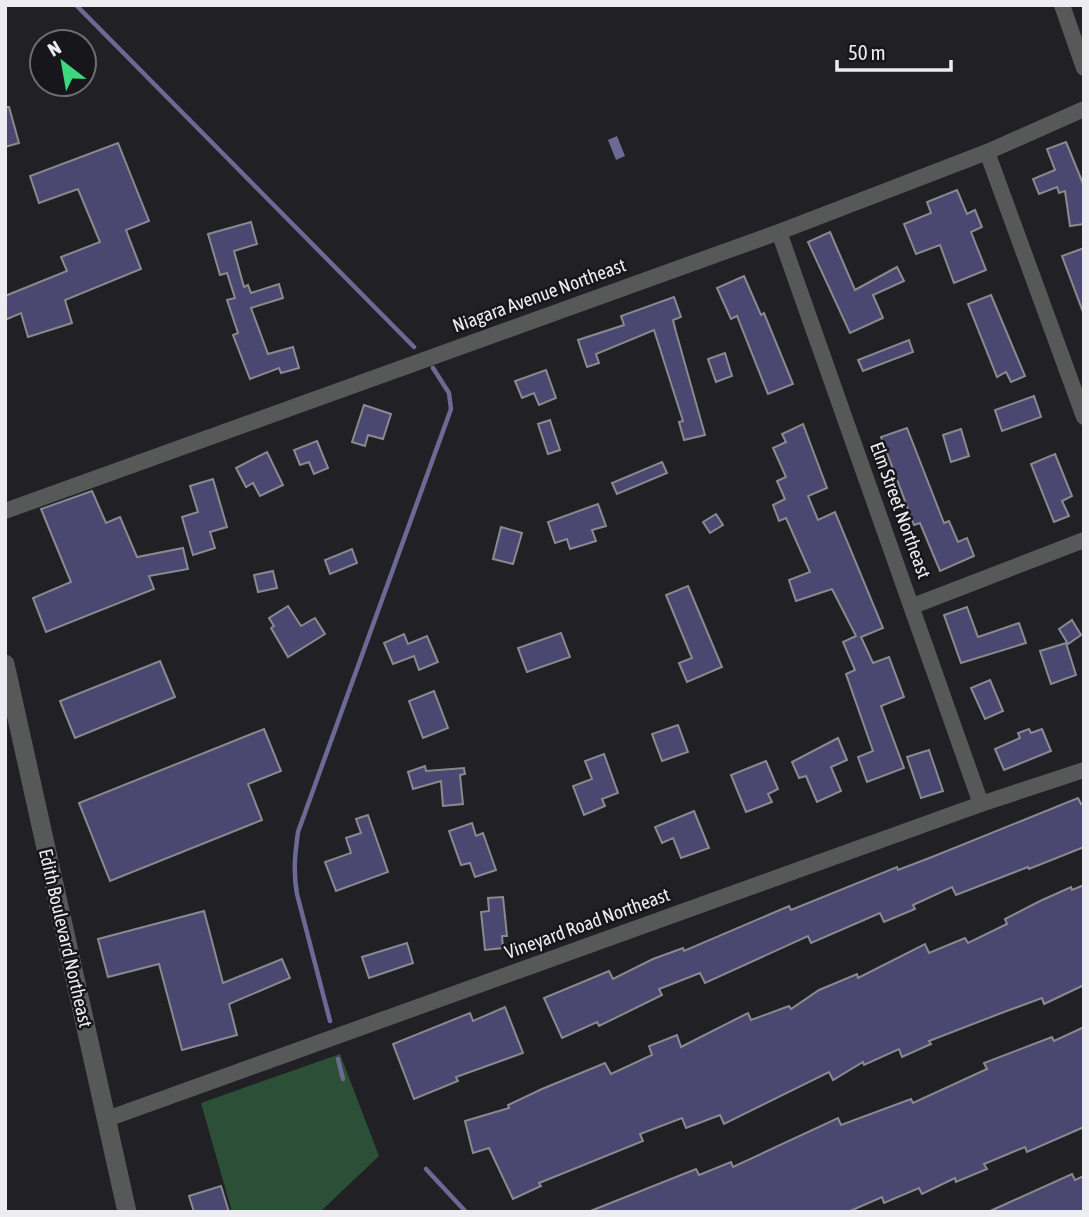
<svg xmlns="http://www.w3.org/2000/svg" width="1089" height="1217" font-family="'Asap Condensed',sans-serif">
<rect width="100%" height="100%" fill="#202025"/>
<polygon fill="#2b4f37" points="340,1054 379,1156 320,1212 232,1212 201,1103"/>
<polygon fill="#6c6a95" points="617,136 625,156 616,160 608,140"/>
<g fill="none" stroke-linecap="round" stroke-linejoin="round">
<g stroke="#6c6a95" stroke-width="4.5">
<polyline points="76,5 414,347"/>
<path d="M330,1021L297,894C293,872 295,854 298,832L451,409L449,393L433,368"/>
<polyline points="338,1059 343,1079"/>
<polyline points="426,1169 466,1212"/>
</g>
</g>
<g fill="#4a4870" stroke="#89898f" stroke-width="2">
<polygon points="5,107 9,107 19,143 5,147"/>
<polygon points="1066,142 1084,186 1084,224 1070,226 1065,191 1059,193 1057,187 1039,194 1033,179 1055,170 1047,149"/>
<polygon points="118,143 149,221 126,230 141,269 65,300 72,323 28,337 21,313 5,320 5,296 67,271 61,257 100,242 78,189 39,203 30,176"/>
<polygon points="957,190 967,214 975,210 982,227 971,232 986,270 954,283 940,245 916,254 904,224 931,213 927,202"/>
<polygon points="251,222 257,244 234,251 244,287 248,285 251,293 279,284 283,298 251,308 268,354 293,347 299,368 281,373 279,368 250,379 233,335 238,333 227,300 235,298 227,273 220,275 208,234"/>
<polygon points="830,232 855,290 897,267 904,281 873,295 883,318 850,333 808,242"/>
<polygon points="1084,248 1084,312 1083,312 1062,256"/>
<polygon points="744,276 761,315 764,313 793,384 768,394 737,316 731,319 717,288"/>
<polygon points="991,295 1025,376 1011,382 1006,372 997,377 968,304"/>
<polygon points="674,297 681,317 673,320 676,332 705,435 684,440 679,422 683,421 654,330 596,354 599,363 587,367 578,340 624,325 621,316"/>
<polygon points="909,340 913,352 863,371 858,360"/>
<polygon points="725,353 732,376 716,382 708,359"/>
<polygon points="546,370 556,398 539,405 534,393 522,398 515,381"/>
<polygon points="1034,396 1041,417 1002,431 995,410"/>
<polygon points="364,405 391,414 383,439 368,435 365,446 352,442"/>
<polygon points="550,420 560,450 548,454 538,424"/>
<polygon points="803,424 827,488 808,496 818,520 835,512 883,628 861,637 873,663 889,657 904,697 881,706 904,768 867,782 858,757 873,751 846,674 855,670 843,642 856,636 832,589 796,601 789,580 810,572 786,518 779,521 773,505 785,499 777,481 786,477 773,448 786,442 782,434"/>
<polygon points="907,428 944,523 949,521 958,542 967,538 974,556 940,571 920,523 914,525 881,437"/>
<polygon points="961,429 969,456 951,462 943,435"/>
<polygon points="317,441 328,468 314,474 309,462 300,465 294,450"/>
<polygon points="267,452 283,485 260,496 253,483 246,487 236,468"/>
<polygon points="1055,454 1072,496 1062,501 1069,516 1054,522 1031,464"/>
<polygon points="662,462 667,473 617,494 612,483"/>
<polygon points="213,479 227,527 210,532 215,548 193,555 182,517 198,512 190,486"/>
<polygon points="92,491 106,523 120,517 137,557 183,548 188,569 149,576 154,589 46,632 33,598 71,582 41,509"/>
<polygon points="598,504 606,526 592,530 596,541 570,549 567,539 555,543 548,522"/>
<polygon points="716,514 723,525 710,533 703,522"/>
<polygon points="501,527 522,533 513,564 493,559"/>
<polygon points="352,549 357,563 330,574 325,560"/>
<polygon points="273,571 277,588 258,592 254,575"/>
<polygon points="688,586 722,667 687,682 679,663 692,658 666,595"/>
<polygon points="288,606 301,626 315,618 325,634 288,657 271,628 274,626 269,618"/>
<polygon points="967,607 978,637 1019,623 1026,643 961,663 944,615"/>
<polygon points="1072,620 1081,635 1068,644 1059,629"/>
<polygon points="561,633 570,657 527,672 518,648"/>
<polygon points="404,634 408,644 427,636 438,662 419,670 414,656 393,664 384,643"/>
<polygon points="1066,643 1076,675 1051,684 1040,651"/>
<polygon points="160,661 175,697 75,738 60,701"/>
<polygon points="990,680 1003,711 985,719 971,688"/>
<polygon points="434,691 448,728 423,738 409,701"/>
<polygon points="678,725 688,752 662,761 652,734"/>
<polygon points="264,729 281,771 248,784 262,820 110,881 79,803"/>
<polygon points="1029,729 1031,733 1042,729 1051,751 1004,770 995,749 1020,738 1018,733"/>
<polygon points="838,738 847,760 831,767 841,791 817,802 806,776 799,778 792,762"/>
<polygon points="929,750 943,791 921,798 907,757"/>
<polygon points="604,754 618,793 602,799 605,806 584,815 573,786 592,779 585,761"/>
<polygon points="766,761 778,789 768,794 772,802 746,812 731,775"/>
<polygon points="425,766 426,771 464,768 465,774 460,775 463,804 443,806 441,781 413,789 408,772"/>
<polygon points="1078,798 1081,804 1084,803 1084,847 1029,869 1028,867 956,895 952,887 913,905 915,909 884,922 880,913 811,943 808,936 705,983 700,973 659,989 662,995 599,1026 597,1022 562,1038 544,998 609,971 613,979 653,959 683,948 684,951 789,906 791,910 897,867 898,870 932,857"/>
<polygon points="694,811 709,848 681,858 673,838 662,843 655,827"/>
<polygon points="368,815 388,872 336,891 325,862 351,853 346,838 361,833 356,819"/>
<polygon points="472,823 476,836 483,833 496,870 475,877 470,863 461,865 449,831"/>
<polygon points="1084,885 1084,985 1044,1004 1042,998 1004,1012 929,1041 931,1044 902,1057 899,1049 864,1065 863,1062 833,1080 829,1072 724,1124 720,1115 686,1128 682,1118 640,1134 643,1141 539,1183 541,1186 513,1199 489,1148 473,1153 465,1121 509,1108 508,1105 542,1089 605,1063 611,1074 652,1055 649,1046 677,1035 681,1047 748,1013 751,1020 789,1006 791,1009 819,990 857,974 858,978 925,944 929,953 965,938 968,943 1007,924 1005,919 1040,901 1071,887 1072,890"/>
<polygon points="503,897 507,936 502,936 503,948 485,950 481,912 489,911 488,898"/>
<polygon points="204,911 223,983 282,959 290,978 229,1004 237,1035 182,1050 159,964 108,977 98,939"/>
<polygon points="407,943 413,963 369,978 362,957"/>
<polygon points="505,1007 523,1053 456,1077 458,1081 414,1099 393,1044 470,1013 473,1021"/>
<polygon points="1084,1027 1084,1127 1027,1152 1025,1147 984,1164 987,1169 956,1182 955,1178 922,1194 919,1188 884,1203 882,1197 848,1212 588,1212 696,1169 699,1175 731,1162 733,1167 838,1118 841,1125 911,1099 913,1103 987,1069 984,1063 1052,1037 1054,1041"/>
<polygon points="1072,1174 1075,1180 1084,1176 1084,1212 988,1212"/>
<polygon points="221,1186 229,1212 194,1212 189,1196"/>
</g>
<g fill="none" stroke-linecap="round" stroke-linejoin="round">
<g stroke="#575958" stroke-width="16">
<polyline points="1062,5 1084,68"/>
<polyline points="987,152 1084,417"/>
<polyline points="779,232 981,804"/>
<polyline points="5,511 779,232 987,152 1084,109"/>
<polyline points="913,606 1084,540"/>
<polyline points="107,1119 981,804 1084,770"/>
</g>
<polyline stroke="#575958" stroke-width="19" points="5,664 127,1212"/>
</g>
<g text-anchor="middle" stroke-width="5" stroke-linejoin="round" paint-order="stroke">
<g font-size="19" fill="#ededf1" stroke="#17171b">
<text transform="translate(539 295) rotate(-20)" y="7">Niagara Avenue Northeast</text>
<text transform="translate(901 510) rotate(70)" y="7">Elm Street Northeast</text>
<text transform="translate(587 923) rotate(-20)" y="7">Vineyard Road Northeast</text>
<text transform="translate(66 938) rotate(77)" y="7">Edith Boulevard Northeast</text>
</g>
</g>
<rect width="1089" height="1217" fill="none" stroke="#ededf1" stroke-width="14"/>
<g transform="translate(63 63) rotate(329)"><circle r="33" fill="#17171b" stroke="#6d6d71" stroke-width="2"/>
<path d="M0-5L12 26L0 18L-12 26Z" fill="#3cd77e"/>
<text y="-10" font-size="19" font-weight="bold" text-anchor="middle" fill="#ededf1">N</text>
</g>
<path d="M837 60v10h114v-10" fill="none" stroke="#ededf1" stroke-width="3.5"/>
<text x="848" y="60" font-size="21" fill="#ededf1" stroke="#17171b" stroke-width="5" paint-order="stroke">50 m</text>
</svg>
